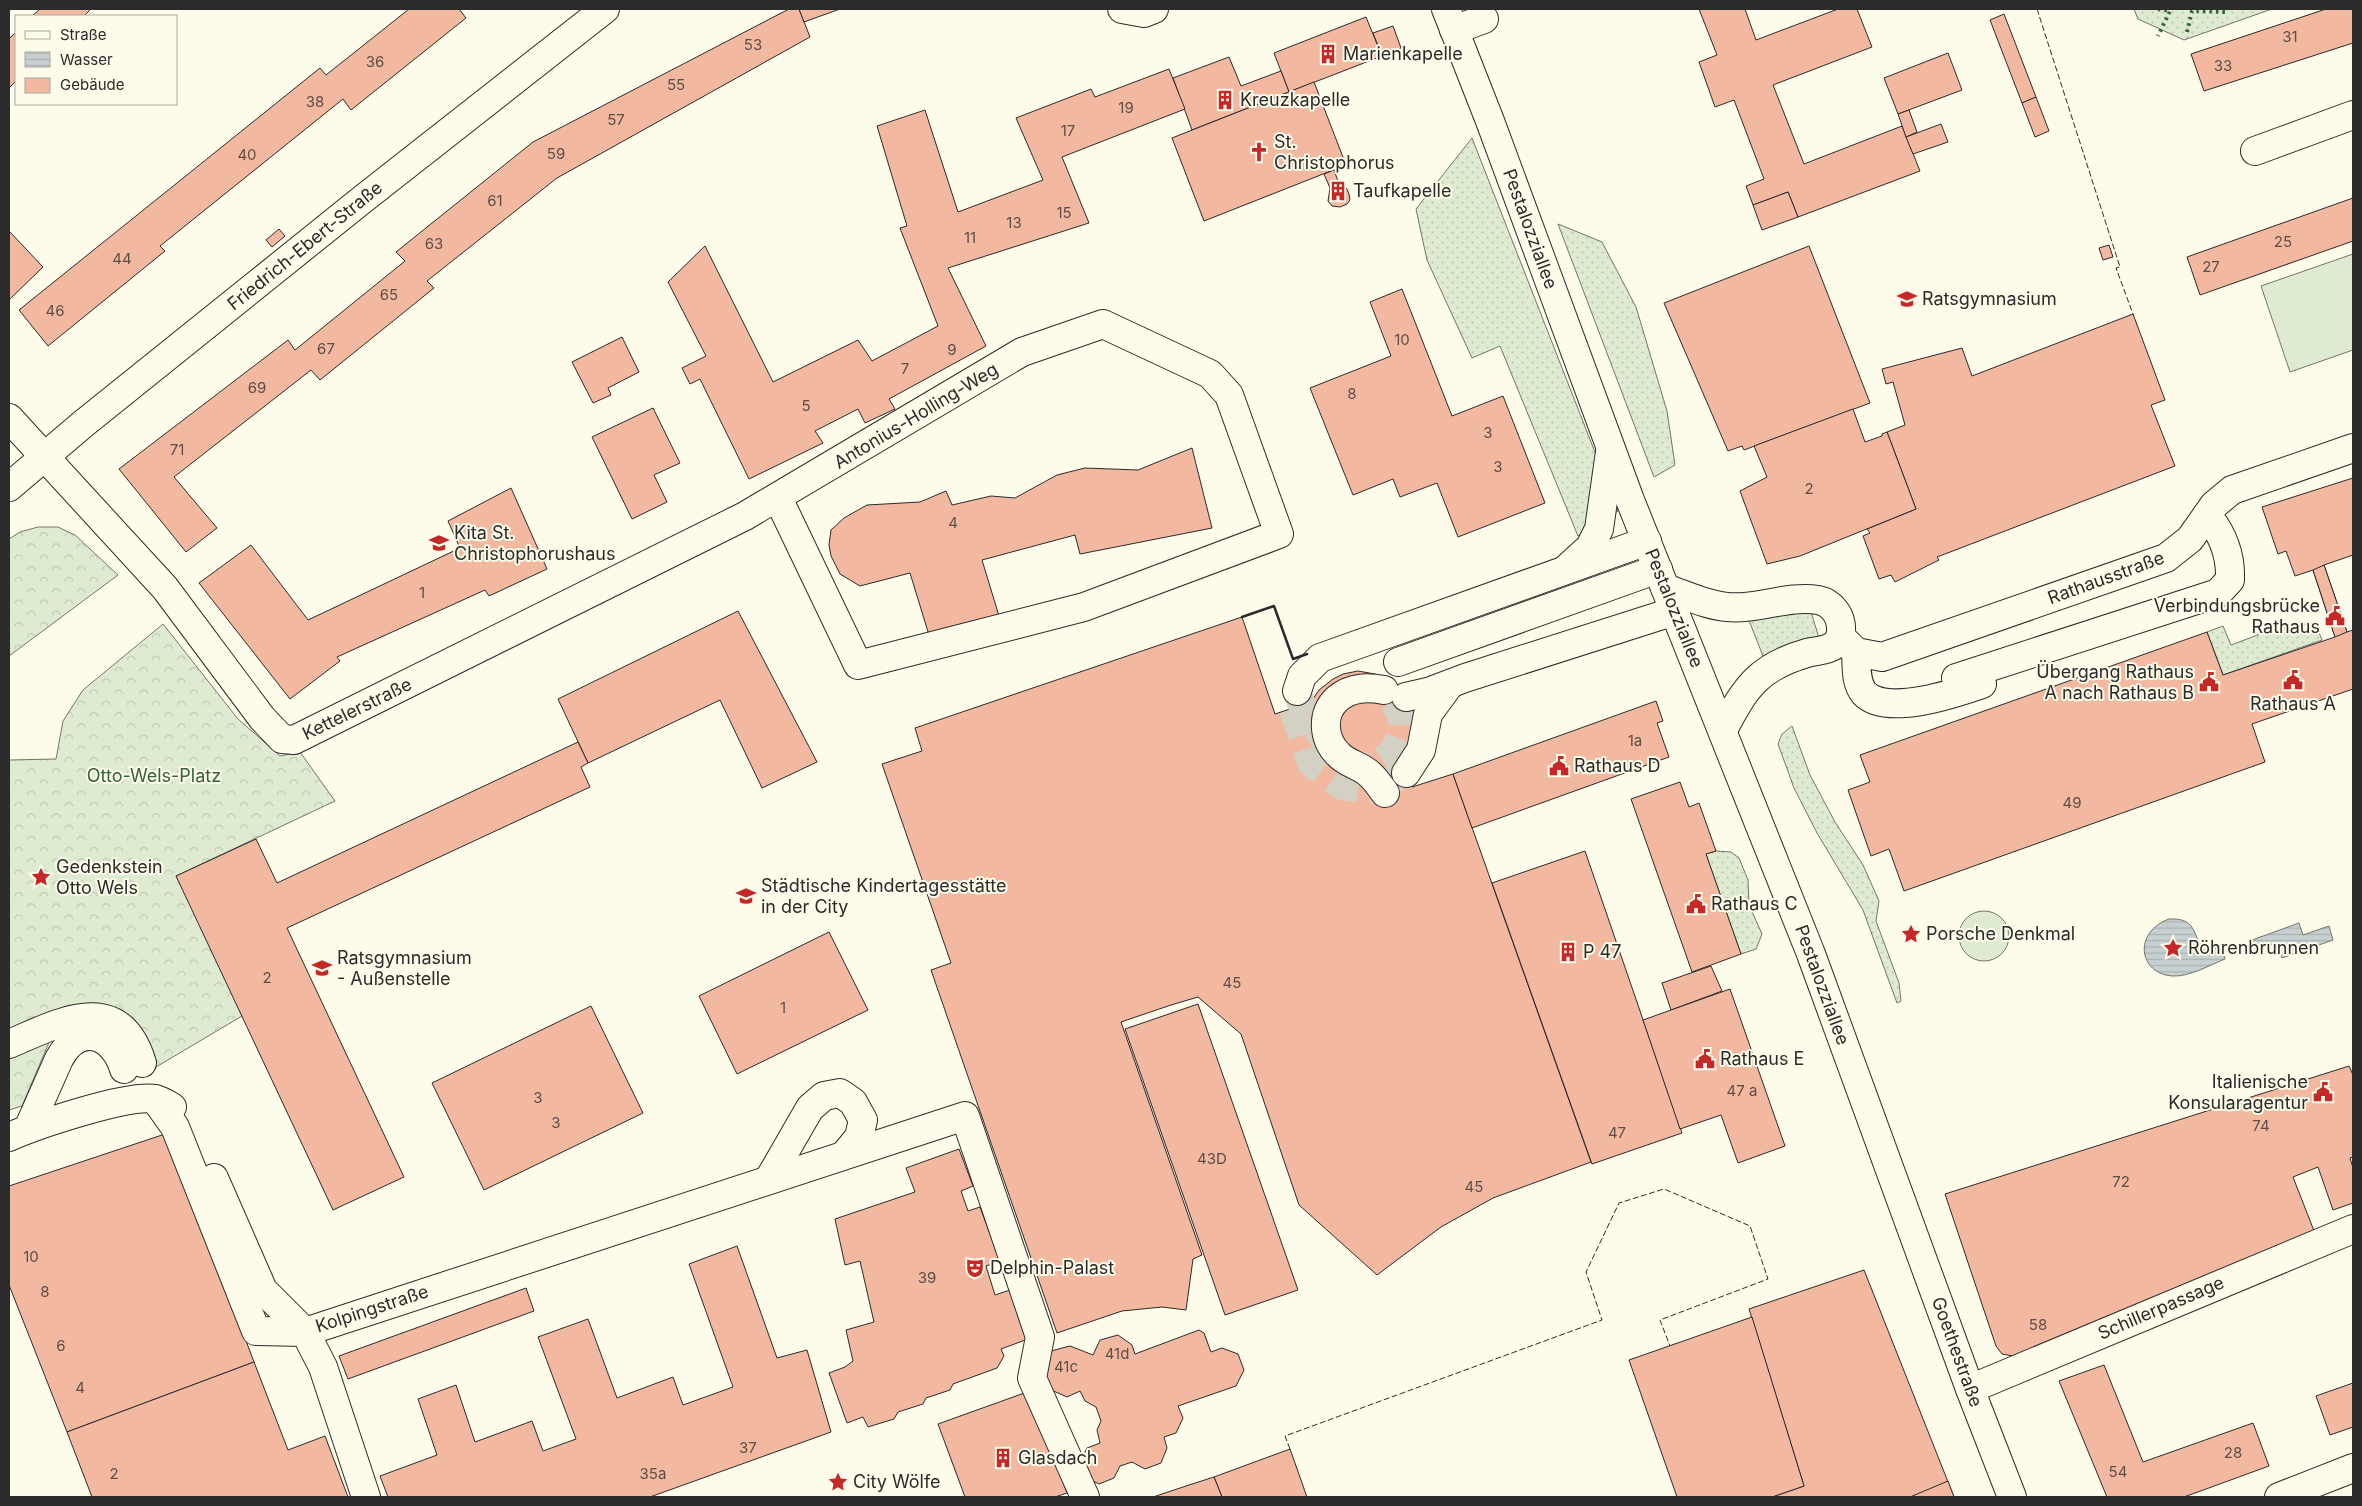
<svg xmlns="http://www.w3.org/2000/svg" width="2362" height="1506" font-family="Inter,sans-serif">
<defs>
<pattern id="grass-dots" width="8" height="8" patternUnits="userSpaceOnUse" patternTransform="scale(1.25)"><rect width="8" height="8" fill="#deebd1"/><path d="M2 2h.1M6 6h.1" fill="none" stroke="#bfcab4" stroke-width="1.8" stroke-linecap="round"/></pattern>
<pattern id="forest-crowns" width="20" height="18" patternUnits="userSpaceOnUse" patternTransform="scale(1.25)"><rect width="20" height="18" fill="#deebd1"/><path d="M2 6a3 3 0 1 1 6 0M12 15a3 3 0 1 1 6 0" fill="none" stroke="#bfcab4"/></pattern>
<pattern id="water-rules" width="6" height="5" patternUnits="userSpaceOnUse" patternTransform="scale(1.25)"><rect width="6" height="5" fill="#c7d0d0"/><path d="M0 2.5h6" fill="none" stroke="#abb3b3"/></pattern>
</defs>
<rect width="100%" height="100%" fill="#fdfbea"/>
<g fill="url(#grass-dots)" stroke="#74746e">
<polygon points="2134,9 2272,9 2184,40 2138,19"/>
<polygon points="1472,138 1618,511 1578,536 1500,346 1472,358 1427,260 1416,209"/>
<polygon points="1558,224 1602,242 1636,307 1667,411 1675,465 1654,477"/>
<polygon points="1809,605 1819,638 1789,644 1763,656 1748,618"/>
<polygon points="2315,622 2322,640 2223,675 2207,632 2223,626 2231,645 2263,633"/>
<polygon points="1792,726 1810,775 1835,822 1863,865 1879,901 1876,921 1899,983 1901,1001 1897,1003 1863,910 1817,833 1794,788 1778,744 1782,734"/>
<polygon points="1716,851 1731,852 1739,858 1748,880 1749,905 1762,934 1756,949 1741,954 1706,854"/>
</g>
<g fill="url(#forest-crowns)" stroke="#74746e">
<polygon points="38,527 58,527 75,535 118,575 9,656 9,539 20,532"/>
<polygon points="163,624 238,719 280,756 300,752 335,801 176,876 213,948 242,1016 156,1067 142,1033 9,1032 9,760 56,759 63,721 83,690"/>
<polygon points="50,1040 22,1106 9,1110 9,1056"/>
</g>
<g fill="#deebd1" stroke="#74746e">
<polygon points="2353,254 2353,350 2290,372 2261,286"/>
<circle cx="1984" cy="936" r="25"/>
</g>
<g fill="url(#water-rules)" stroke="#74746e">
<path d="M2169,919C2200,917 2192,941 2206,951L2221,947L2225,959C2210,965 2189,977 2173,976C2138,974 2133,932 2169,919Z"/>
<polygon points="2299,923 2303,935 2329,926 2333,940 2282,958 2276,943 2256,950 2252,940"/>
</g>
<g fill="#f2b8a0" stroke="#2b2b2b">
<polygon points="40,9 91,9 84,16 32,16"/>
<polygon points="409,9 459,9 466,18 351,110 343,99 160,246 165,251 48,346 19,310 320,68 326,75"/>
<polygon points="789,9 799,9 810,37 557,178 427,281 434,288 320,380 311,370 174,477 217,528 186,552 119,469 288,340 295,350 405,261 396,252 533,142"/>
<polygon points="799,9 840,9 804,22"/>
<polygon points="1699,9 1745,9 1756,40 1838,9 1857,9 1872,47 1773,85 1804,164 1902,126 1920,171 1798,217 1788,192 1753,205 1746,186 1764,179 1734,100 1715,107 1699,62 1717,55"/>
<polygon points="2326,9 2353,9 2353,43 2204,91 2191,54"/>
<polygon points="2004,14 2036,97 2022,103 1990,20"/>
<polygon points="1366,17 1382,56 1289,92 1274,53"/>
<polygon points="1393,26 1401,48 1382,56 1373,33"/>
<polygon points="16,32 16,81 9,88 9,39"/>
<polygon points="1948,53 1962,90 1898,114 1884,78"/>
<polygon points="1229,57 1241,86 1281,71 1289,92 1192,130 1173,78"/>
<polygon points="1169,69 1185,109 1062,157 1089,223 948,268 986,346 889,399 895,409 865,423 858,409 815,431 823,443 749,479 700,379 690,384 682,368 706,356 668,282 705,246 773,382 858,340 872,361 938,326 900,228 907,226 877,126 925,110 958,212 1043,180 1016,118 1091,89 1095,97"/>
<polygon points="1314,82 1346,165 1204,221 1172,138"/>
<polygon points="2036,97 2049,131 2035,137 2022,103"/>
<polygon points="1909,110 1917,132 1906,137 1898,114"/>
<polygon points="1941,124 1948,142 1913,154 1906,137"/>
<polygon points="1334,170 1339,184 1347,189 1349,194 1350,200 1347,204 1340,207 1332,206 1328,201 1330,188 1324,174"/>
<polygon points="1788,192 1798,217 1762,230 1753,205"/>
<polygon points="2353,198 2353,241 2200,295 2187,257"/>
<polygon points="279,229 285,236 272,247 266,240"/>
<polygon points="9,231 43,267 9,300"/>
<polygon points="2109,245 2113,257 2103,260 2099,248"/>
<polygon points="1809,246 1870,403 1744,450 1742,446 1728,451 1664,303"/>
<polygon points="1402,289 1452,416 1503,396 1545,503 1458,537 1437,483 1400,497 1393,479 1353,495 1310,388 1391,356 1370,302"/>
<polygon points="2133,314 2165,400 2151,405 2175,466 1937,557 1939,560 1895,582 1891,575 1879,579 1863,536 1870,533 1867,529 1916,509 1887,432 1905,425 1893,382 1886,384 1882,369 1962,348 1972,376"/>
<polygon points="622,337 639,372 608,388 611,395 593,403 572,362"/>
<polygon points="653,408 680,463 654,475 667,502 632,519 592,437"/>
<polygon points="1853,409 1865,442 1882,436 1882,434 1887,432 1916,509 1800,556 1767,564 1740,491 1767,477 1754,446"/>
<polygon points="1192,448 1212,528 1080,554 1075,535 982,560 999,616 929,635 910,573 860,586 840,574 831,556 829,545 831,530 844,518 867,505 920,502 946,491 952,505 991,496 1015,498 1057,475 1085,468 1138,470"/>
<polygon points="2353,478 2353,555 2324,565 2347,632 2353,630 2353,689 2252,724 2265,762 1904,891 1889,849 1871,856 1848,790 1870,782 1860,755 2207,632 2223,675 2335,637 2313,570 2295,576 2286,551 2278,554 2262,507"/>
<polygon points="511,488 547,569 489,596 485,590 337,657 340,661 290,699 199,583 251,545 308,620 460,548 448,521"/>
<polygon points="2324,565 2347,632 2335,637 2313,570"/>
<polygon points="738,611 817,762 762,788 720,700 588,763 558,699"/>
<polygon points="1242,617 1275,714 1311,702 1319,690 1333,679 1343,674 1358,671 1375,674 1390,680 1408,699 1415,722 1411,747 1402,761 1412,787 1453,774 1591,1162 1493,1198 1441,1227 1377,1275 1299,1205 1241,1034 1198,997 1171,1005 1121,1022 1202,1255 1193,1259 1186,1310 1162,1307 1122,1311 1057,1333 931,970 951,963 882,764 922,751 915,728"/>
<polygon points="1656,701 1663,721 1657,723 1669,757 1472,828 1453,774"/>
<polygon points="578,742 588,763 581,767 590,787 287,928 404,1177 333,1210 176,876 256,839 277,883"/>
<polygon points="1680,782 1689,807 1699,803 1716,851 1706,854 1741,954 1692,972 1631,799"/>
<polygon points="1585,851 1682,1133 1592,1164 1492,883"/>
<polygon points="829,932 868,1010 737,1074 699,996"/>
<polygon points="1711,966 1722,991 1671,1010 1662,983"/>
<polygon points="1730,989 1785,1146 1738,1163 1721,1115 1680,1129 1643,1020"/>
<polygon points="1198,1004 1298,1290 1225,1315 1125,1029"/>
<polygon points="591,1006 643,1113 484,1190 432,1083"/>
<polygon points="2349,1066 2353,1075 2353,1157 2350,1158 2353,1168 2353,1203 2333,1210 2318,1167 2293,1177 2316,1236 2013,1356 2002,1354 1996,1346 1945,1194"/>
<polygon points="168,1133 254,1362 67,1432 9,1285 9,1186"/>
<polygon points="959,1149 973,1186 961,1191 968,1211 980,1207 1000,1261 986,1266 995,1295 1010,1290 1028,1339 1001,1349 1004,1356 997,1368 953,1384 950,1390 926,1398 923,1404 898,1412 894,1419 868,1427 863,1417 847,1423 829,1373 845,1367 853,1361 846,1330 874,1322 860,1261 845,1265 835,1219 915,1192 906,1168"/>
<polygon points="737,1246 777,1358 807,1350 831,1432 650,1497 388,1497 380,1476 437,1455 418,1399 456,1385 475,1442 532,1421 543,1451 576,1439 538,1337 588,1319 617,1398 673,1377 683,1405 733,1387 689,1264"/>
<polygon points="1864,1270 1954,1497 1772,1497 1804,1486 1749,1309"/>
<polygon points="526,1288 534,1311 348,1379 339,1356"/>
<polygon points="1752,1317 1804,1486 1772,1497 1677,1497 1629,1360"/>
<polygon points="1199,1330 1204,1333 1211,1352 1222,1348 1238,1354 1244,1370 1236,1386 1178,1406 1183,1418 1176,1433 1164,1437 1167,1448 1161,1463 1145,1469 1132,1462 1120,1466 1114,1478 1099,1484 1085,1477 1080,1462 1087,1448 1100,1443 1097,1430 1101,1421 1096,1407 1085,1401 1080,1391 1067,1397 1049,1389 1043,1369 1051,1351 1070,1346 1093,1355 1100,1340 1118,1335 1132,1345 1135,1354"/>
<polygon points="254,1362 288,1450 325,1436 348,1497 92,1497 67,1432"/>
<polygon points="2104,1365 2143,1462 2253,1423 2269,1466 2184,1497 2107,1497 2059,1381"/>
<polygon points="2353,1383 2353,1427 2330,1435 2316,1396"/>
<polygon points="1030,1391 1067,1493 1055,1497 965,1497 938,1424"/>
<polygon points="1290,1449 1307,1497 1222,1497 1214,1477"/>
<polygon points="1214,1477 1222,1497 1153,1497 1189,1485"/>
<polygon points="1948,1481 1954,1497 1910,1497"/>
</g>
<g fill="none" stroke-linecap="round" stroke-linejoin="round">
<g stroke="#d3d1c4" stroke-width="28" stroke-dasharray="28 14" stroke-linecap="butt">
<path d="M1297,691C1304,715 1310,721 1325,740C1330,746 1334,753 1339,758C1380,789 1427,725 1387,697C1378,691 1369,687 1359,690"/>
<polyline points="1293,709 1311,763 1342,786 1375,790 1398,777"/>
</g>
<defs>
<g id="minor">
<polyline points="1122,9 1144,13 1154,9"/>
<polyline points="1446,9 1490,121 1630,500 1811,954 1970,1389 2012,1497"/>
<polyline points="1454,30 1484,19"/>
<polyline points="2255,151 2353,115"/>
<polyline points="9,418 165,588 262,718 282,739 294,740 745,516 1022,352 1103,324 1210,374 1229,395 1279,534 1084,607 858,665 778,498"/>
<polyline points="9,487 83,424 363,199 605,9"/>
<polyline points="1567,568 1590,547 1599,529 1610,452"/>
<path d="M1665,588C1686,595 1705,605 1727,607C1757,610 1788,595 1818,600C1833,603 1842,617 1841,631C1841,639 1837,645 1829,648C1822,651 1814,651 1807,653C1758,667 1745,688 1723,730"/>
<polyline points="1841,637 1856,652 1882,657 2166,558 2190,539 2214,505 2232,490 2353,448"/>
<path d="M1856,652C1857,666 1855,682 1864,693C1886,717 1956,693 1982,684"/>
<polyline points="1398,662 1658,569"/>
<path d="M1956,678L2218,593L2230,580C2231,556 2223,534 2207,515"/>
<path d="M1384,690C1367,687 1351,687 1337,699C1321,714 1323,739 1338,754C1346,763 1358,765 1367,772C1374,777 1380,786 1385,793"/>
<polyline points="1297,691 1302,676 1320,658 1647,541"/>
<polyline points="1406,697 1428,692 1465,678 1675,611"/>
<polyline points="1406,773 1421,750 1428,714 1450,684"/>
<path d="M9,1044C59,1023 119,988 142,1063"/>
<polyline points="155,1099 175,1127 256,1331 305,1332 965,1116 1040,1337 1032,1378 1085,1497"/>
<path d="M28,1129L59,1059C79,1022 113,1033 124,1069"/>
<path d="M9,1137C36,1125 128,1094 155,1099C160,1100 167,1104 172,1107"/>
<polyline points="214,1178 263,1290 305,1332 323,1367 366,1497"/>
<polyline points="769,1179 810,1108 824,1096 840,1093 853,1102 863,1120 859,1137 846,1153"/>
<polyline points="1970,1389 2353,1229"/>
<polyline points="2279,1497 2353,1468"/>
</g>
</defs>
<use href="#minor" stroke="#2b2b2b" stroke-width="30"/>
<use href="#minor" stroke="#fdfbea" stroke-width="28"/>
<g stroke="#34623c" stroke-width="4" stroke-dasharray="2.5 4" stroke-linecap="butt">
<polyline points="2158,9 2170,11 2158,36"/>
<polyline points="2187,32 2192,11 2225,12"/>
</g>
<g stroke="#2b2b2b" stroke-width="1" stroke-dasharray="6 2.5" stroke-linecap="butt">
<polyline points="2037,9 2120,267 2116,268 2133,314"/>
<polyline points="1290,1449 1285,1436 1602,1320 1586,1272 1619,1203 1664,1189 1750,1226 1768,1279 1660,1320 1670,1346"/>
</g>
<polyline stroke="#2b2b2b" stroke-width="2.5" points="1242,617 1274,606 1293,659 1307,654"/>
</g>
<defs>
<symbol id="building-bare" viewBox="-9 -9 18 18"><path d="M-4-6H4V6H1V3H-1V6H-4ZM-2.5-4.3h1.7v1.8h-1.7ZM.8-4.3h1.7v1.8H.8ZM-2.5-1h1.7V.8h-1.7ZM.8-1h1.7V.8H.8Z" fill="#c62828" stroke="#fdfbea" stroke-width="2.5" paint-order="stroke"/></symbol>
<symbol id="church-bare" viewBox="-9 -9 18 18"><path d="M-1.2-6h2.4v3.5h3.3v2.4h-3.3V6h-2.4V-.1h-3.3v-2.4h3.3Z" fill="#c62828" stroke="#fdfbea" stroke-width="2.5" paint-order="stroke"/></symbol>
<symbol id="school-bare" viewBox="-9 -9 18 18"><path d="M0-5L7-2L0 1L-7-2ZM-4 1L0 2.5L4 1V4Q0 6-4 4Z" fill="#c62828" stroke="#fdfbea" stroke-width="2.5" paint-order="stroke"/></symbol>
<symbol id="civic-bare" viewBox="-9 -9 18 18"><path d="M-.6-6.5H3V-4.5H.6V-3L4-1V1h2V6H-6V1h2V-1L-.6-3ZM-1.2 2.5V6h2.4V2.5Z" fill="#c62828" stroke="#fdfbea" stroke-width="2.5" paint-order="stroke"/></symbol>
<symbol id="sight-bare" viewBox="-9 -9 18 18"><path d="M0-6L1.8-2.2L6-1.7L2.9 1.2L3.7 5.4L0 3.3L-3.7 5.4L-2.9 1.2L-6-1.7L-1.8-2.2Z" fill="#c62828" stroke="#fdfbea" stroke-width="2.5" paint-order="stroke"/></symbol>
<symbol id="theatre-bare" viewBox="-9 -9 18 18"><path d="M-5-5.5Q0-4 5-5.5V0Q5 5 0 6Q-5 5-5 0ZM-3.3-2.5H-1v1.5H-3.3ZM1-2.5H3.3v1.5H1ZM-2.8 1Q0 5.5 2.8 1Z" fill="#c62828" stroke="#fdfbea" stroke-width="2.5" paint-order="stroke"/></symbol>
</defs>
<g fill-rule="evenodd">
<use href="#building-bare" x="1314" y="40" width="28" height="28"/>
<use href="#building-bare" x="1211" y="86" width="28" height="28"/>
<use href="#church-bare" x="1245" y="138" width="28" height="28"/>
<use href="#building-bare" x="1324" y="177" width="28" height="28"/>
<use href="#school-bare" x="1893" y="285" width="28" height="28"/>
<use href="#school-bare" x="425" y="529" width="28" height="28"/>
<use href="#civic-bare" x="2321" y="602" width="28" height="28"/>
<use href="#civic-bare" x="2279" y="666" width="28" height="28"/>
<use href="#civic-bare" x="2195" y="668" width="28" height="28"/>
<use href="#civic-bare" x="1545" y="752" width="28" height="28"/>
<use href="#sight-bare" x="27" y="863" width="28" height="28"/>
<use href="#school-bare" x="732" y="882" width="28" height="28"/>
<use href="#civic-bare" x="1682" y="890" width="28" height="28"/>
<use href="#sight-bare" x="1897" y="920" width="28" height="28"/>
<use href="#sight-bare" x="2159" y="934" width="28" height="28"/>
<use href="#building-bare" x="1554" y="938" width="28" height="28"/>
<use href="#school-bare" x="308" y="954" width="28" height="28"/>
<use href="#civic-bare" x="1691" y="1045" width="28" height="28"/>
<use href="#civic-bare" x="2309" y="1078" width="28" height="28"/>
<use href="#theatre-bare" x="961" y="1254" width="28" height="28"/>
<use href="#building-bare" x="989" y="1444" width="28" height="28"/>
<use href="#sight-bare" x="824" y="1468" width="28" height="28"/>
</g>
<g text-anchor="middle" stroke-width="4" stroke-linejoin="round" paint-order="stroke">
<g font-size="15" fill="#5d4e48">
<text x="2290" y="42">31</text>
<text x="753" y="50">53</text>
<text x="375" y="67">36</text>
<text x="2223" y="71">33</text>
<text x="676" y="90">55</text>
<text x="315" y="107">38</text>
<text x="1126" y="113">19</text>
<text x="616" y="125">57</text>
<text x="1068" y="136">17</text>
<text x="556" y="159">59</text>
<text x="247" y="160">40</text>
<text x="495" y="206">61</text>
<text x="1064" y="218">15</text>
<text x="1014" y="228">13</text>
<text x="970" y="243">11</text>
<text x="2283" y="247">25</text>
<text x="434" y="249">63</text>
<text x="122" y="264">44</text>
<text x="2211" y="272">27</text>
<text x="389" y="300">65</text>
<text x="55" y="316">46</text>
<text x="1402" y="345">10</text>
<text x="326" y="354">67</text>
<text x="952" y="355">9</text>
<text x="905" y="374">7</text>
<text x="257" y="393">69</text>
<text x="1352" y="399">8</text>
<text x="806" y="411">5</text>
<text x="1488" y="438">3</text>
<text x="177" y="455">71</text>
<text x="1498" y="472">3</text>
<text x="1809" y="494">2</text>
<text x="953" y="528">4</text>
<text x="422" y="598">1</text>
<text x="1635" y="746">1a</text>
<text x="2072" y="808">49</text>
<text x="267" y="983">2</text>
<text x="1232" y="988">45</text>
<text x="783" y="1013">1</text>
<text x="1742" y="1096">47 a</text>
<text x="538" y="1103">3</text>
<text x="556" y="1128">3</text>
<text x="2261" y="1131">74</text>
<text x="1617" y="1138">47</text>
<text x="1212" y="1164">43D</text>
<text x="2121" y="1187">72</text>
<text x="1474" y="1192">45</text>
<text x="31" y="1262">10</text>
<text x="927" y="1283">39</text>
<text x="45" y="1297">8</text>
<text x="2038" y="1330">58</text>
<text x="61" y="1351">6</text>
<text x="1117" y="1359">41d</text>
<text x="1066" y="1372">41c</text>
<text x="80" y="1393">4</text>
<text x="748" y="1453">37</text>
<text x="2233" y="1458">28</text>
<text x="2118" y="1477">54</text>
<text x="114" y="1479">2</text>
<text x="653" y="1479">35a</text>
</g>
<g font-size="18" fill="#2b2b2b" stroke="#fdfbea" text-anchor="start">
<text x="1343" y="60">Marienkapelle</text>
<text x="1240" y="106">Kreuzkapelle</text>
<text x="1274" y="148">St.<tspan x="1274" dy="21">Christophorus</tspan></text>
<text x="1353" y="197">Taufkapelle</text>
<text x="1922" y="305">Ratsgymnasium</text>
<text x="454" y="539">Kita St.<tspan x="454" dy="21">Christophorushaus</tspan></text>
<text x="2320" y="612" text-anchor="end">Verbindungsbrücke<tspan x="2320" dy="21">Rathaus</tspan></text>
<text x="2194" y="678" text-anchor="end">Übergang Rathaus<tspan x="2194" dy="21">A nach Rathaus B</tspan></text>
<text x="2293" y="710" text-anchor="middle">Rathaus A</text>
<text x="1574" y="772">Rathaus D</text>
<text x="56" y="873">Gedenkstein<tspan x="56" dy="21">Otto Wels</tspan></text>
<text x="761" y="892">Städtische Kindertagesstätte<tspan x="761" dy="21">in der City</tspan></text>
<text x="1711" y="910">Rathaus C</text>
<text x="1926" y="940">Porsche Denkmal</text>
<text x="2188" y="954">Röhrenbrunnen</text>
<text x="1583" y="958">P 47</text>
<text x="337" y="964">Ratsgymnasium<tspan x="337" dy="21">- Außenstelle</tspan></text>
<text x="1720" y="1065">Rathaus E</text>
<text x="2308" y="1088" text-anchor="end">Italienische<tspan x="2308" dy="21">Konsularagentur</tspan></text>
<text x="990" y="1274">Delphin-Palast</text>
<text x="1018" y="1464">Glasdach</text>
<text x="853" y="1488">City Wölfe</text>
</g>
<g font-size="18" fill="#2b2b2b" stroke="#fdfbea">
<text transform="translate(1530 229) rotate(70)" y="6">Pestalozziallee</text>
<text transform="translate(305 246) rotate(-39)" y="6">Friedrich-Ebert-Straße</text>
<text transform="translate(916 416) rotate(-31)" y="6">Antonius-Holling-Weg</text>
<text transform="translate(2106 578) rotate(-20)" y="6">Rathausstraße</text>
<text transform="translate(1674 608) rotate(68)" y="6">Pestalozziallee</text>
<text transform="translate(357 709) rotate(-26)" y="6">Kettelerstraße</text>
<text transform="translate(1822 985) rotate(70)" y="6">Pestalozziallee</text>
<text transform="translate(2161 1308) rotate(-23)" y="6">Schillerpassage</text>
<text transform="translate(372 1309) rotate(-18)" y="6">Kolpingstraße</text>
<text transform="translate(1957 1352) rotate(70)" y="6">Goethestraße</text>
</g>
<g font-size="18" fill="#34623c" stroke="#fdfbea">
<text x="154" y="782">Otto-Wels-Platz</text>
</g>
</g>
<rect width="2362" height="1506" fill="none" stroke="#2b2b2b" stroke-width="20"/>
<rect x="15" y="15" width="162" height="90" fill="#fdfbea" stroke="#a9a89e"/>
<rect x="25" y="31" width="25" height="8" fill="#fdfbea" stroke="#a9a89e"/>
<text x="60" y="40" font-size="15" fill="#2b2b2b">Straße</text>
<rect x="25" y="52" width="25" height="15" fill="url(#water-rules)" stroke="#a9a89e"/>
<text x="60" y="65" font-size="15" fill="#2b2b2b">Wasser</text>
<rect x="25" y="78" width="25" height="15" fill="#f2b8a0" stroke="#a9a89e"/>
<text x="60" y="90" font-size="15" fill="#2b2b2b">Gebäude</text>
</svg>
